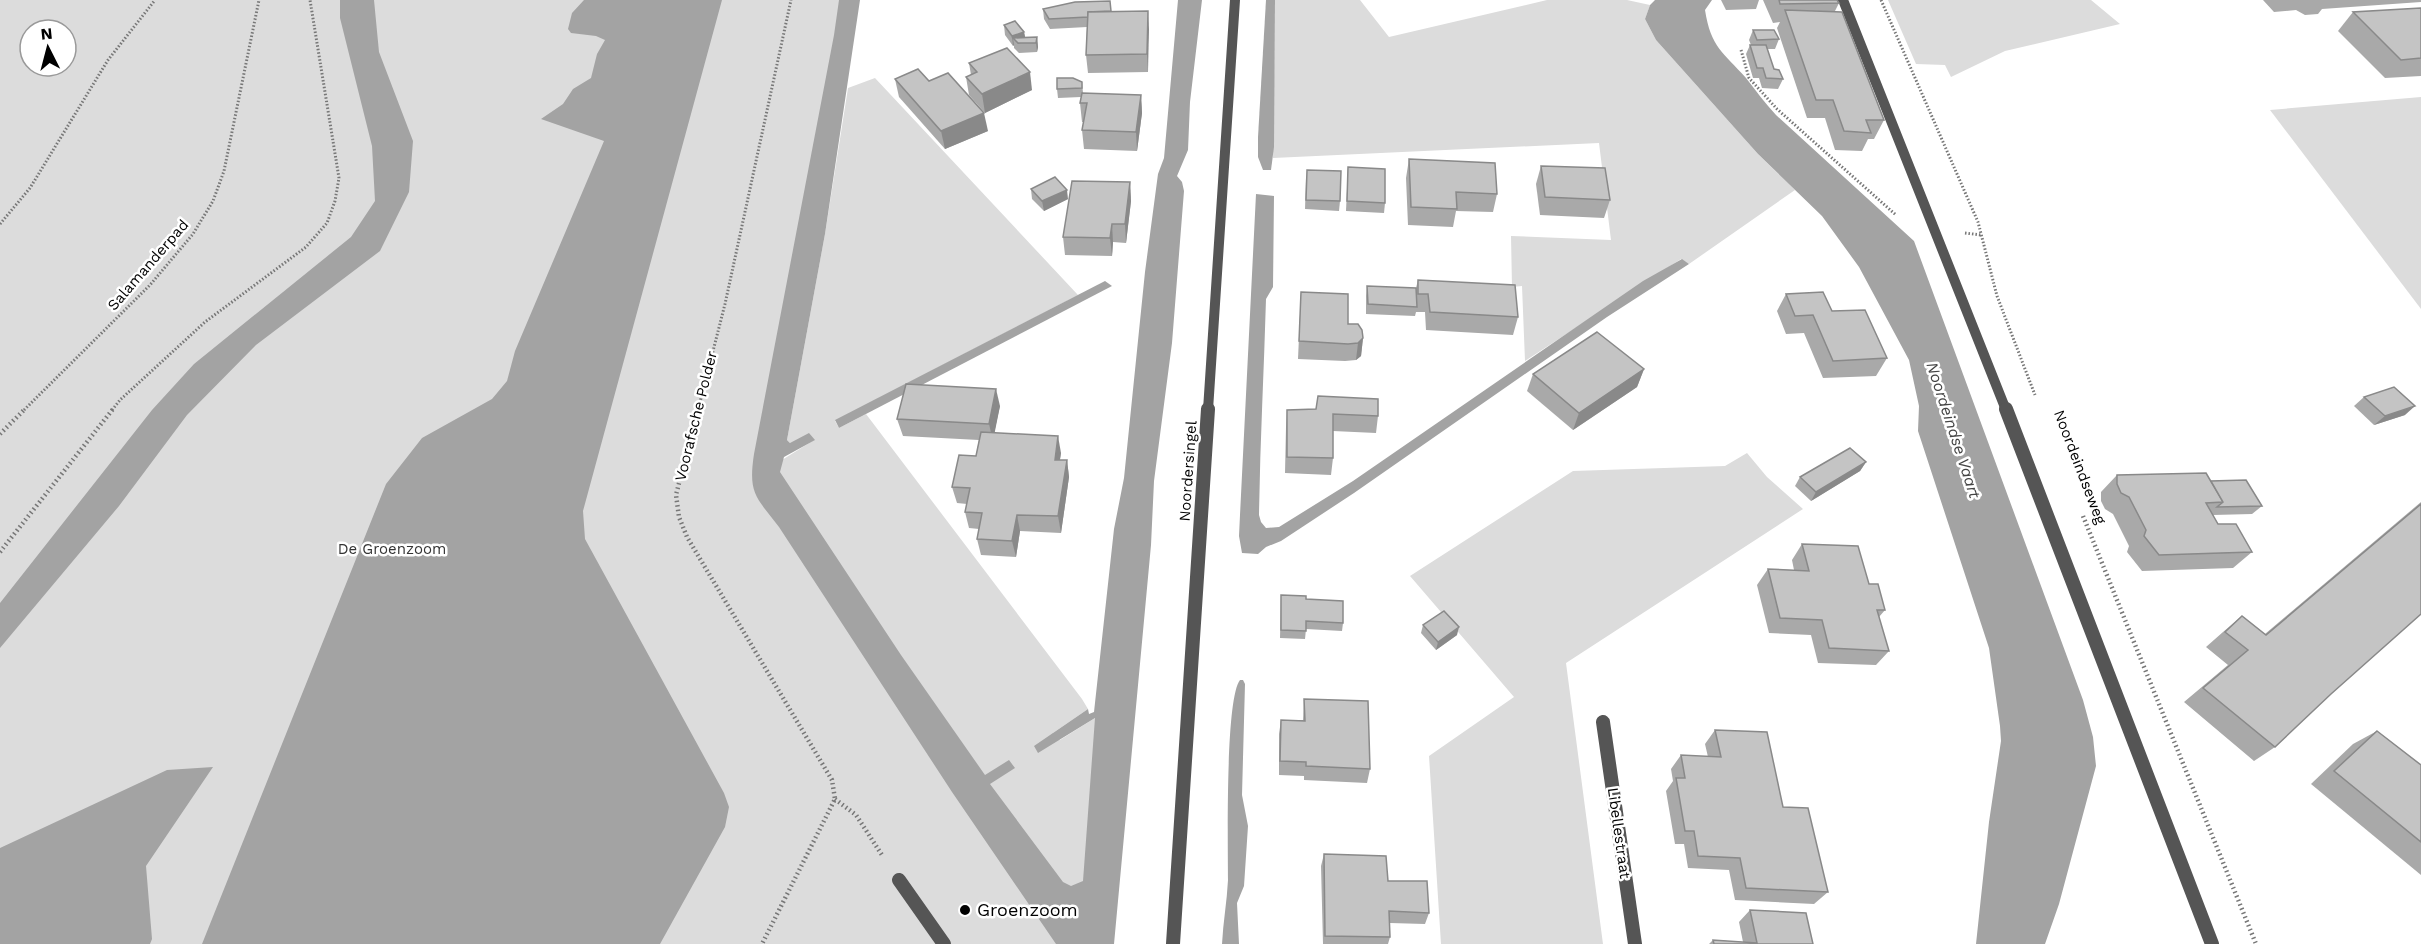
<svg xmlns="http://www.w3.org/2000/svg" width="2421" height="944" font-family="'Work Sans',sans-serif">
<rect width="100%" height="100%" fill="#fff"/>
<g fill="#dcdcdc" fill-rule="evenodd">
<path d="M0,0H845L782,460L814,440L790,443L787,440L825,234L848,88L875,78L1078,295L835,421L839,428L866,414L1082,699L1088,709L1053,733L1060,740L1095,718L1103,944H0ZM30,30H66V66H30Z"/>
<polygon points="1275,0 1360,0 1389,37 1547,0 1627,0 1650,5 1645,19 1656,40 1758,154 1795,190 1689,264 1681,259 1525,361 1522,286 1512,287 1511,236 1611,240 1599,143 1273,158"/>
<polygon points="1888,0 2091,0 2120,24 2005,51 1951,77 1945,65 1916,64"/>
<polygon points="2421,97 2421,309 2270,110"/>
<polygon points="1747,453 1767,477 1803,509 1566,663 1603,944 1441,944 1429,756 1514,697 1410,576 1573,471 1725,466"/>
</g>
<g fill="#a3a3a3">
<polygon points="340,0 374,0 379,52 413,141 409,192 380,251 256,345 187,415 119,506 0,648 0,603 152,410 194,364 351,237 375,201 372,146 340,18"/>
<polygon points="584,0 722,0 583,511 585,539 724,793 729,807 725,827 660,944 202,944 386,484 422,438 492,399 507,381 515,351 604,141 541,119 563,104 573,89 591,78 597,54 605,40 596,36 571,33 568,29 572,13"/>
<path d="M839,0H860L825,234L787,440L790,443L809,433L815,440L784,457L780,472L901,655L985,775L1009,760L1015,768L990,784L1063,882L1071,886L1083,881L1095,718L1038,753L1034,746L1088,709L1089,714L1094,712L1114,529L1124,478L1145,272L1158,174L1164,158L1178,0H1202L1190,102L1188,150L1177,176L1182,182L1184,191L1172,343L1154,481L1151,545L1114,944H1056L952,792L779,527C756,497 748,494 754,454L834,35Z"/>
<polygon points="1266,0 1275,0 1274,147 1271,170 1263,170 1258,157 1258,137"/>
<path d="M1655,0H1712L1705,10C1711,48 1723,52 1746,78C1756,91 1765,103 1776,115L1914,241L2083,700L2093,737L2096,766L2059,904L2045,944H1976L1989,822L2001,741L2000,726L1989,648L1918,431L1919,406L1909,360L1859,267L1822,216L1758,154L1656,40L1645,19L1650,5Z"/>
<path d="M1256,194L1274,196L1273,287L1266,299C1264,371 1260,443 1259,515L1261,522L1266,528L1279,527L1353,481L1643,281L1682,259L1689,264L1607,317L1354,493L1281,541L1266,547L1258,554L1242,553L1239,536L1240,515Z"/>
<polygon points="1105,281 1112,286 839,428 835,420"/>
<path d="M1240,680H1243L1245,684L1242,795L1248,826L1244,886L1237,903L1239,944H1222C1223,923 1227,901 1228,880C1228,848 1225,699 1240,680Z"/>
<polygon points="213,767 146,866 152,939 150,944 0,944 0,848 167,770"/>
</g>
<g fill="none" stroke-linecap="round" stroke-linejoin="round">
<g stroke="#777" stroke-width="3" stroke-dasharray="1.5 2" stroke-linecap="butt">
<polyline points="1881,0 1978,222 1997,296 2035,395"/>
<polyline points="1741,50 1749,78 1777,109 1896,215"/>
<polyline points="0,224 30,188 108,60 155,0"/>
<polyline points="1965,233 1981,235"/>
<polyline points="24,410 150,285 193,234 213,201 224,171 259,0"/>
<polyline points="112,410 120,400 205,322 306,247 327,223 335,201 339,178 310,0"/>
<polyline points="698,410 725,304 791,0"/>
</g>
<g stroke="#777" stroke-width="4.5" stroke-dasharray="1.5 3" stroke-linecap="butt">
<polyline points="698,409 676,495 679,517 687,537 832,780 835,799 762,944"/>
<polyline points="0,434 25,409"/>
<polyline points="2083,516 2256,944"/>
<polyline points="0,552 113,409"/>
<polyline points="835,799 856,815 882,855"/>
</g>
<polyline stroke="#555" stroke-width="10" points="1208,410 1235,0"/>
<g stroke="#555" stroke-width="14">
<polyline points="1603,722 1635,944"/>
<polyline points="899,880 944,944"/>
<polyline points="1173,944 1208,409"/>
</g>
<polyline stroke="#555" stroke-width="10" points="1843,0 2006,410"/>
<polyline stroke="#555" stroke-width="14" points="2006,409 2212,944"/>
</g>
<g fill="#a9a9a9">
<polygon points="1721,0 1759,0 1756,9 1726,10"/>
<polygon points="1763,0 1837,0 1839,3 1835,11 1884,120 1874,139 1868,139 1862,151 1835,150 1825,118 1807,118 1777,28 1780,22 1773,23"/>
<polygon points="2263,0 2421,0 2421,2 2322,9 2318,14 2305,15 2296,10 2274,12"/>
<polygon points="2421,8 2421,76 2385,78 2338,31 2353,12"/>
<polygon points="1043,9 1111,11 1148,11 1148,72 1088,73 1086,55 1087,27 1050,29 1044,19"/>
<polygon points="1004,25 1024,32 1025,38 1037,37 1038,47 1037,52 1019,53 1014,48 1014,45 1013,46 1005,35"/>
<polygon points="1753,30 1779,39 1775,49 1767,49 1774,69 1783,79 1778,89 1762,88 1759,78 1753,78 1746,54 1750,45 1751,45 1749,40"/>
<polygon points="969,63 1032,90 985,113 969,95 966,77 971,75"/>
<polygon points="895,79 929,81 988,131 945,149 899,97"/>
<polygon points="1082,82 1083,93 1141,95 1142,113 1137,151 1084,149 1082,130 1084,122 1082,122 1080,103 1081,97 1058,98 1057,89"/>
<polygon points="1409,159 1497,194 1493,212 1456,211 1453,227 1408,225 1406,178"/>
<polygon points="1541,166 1610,200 1604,218 1540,215 1536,184"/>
<polygon points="1348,167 1385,203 1384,213 1346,211"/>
<polygon points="1306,179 1340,201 1339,211 1305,209"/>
<polygon points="1130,182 1131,201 1126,243 1113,242 1112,256 1065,255 1063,237"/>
<polygon points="1031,189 1068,199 1044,211 1032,199"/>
<polygon points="1418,280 1518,317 1513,335 1426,330 1425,312 1416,312 1415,316 1366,314 1366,296 1367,286 1416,288"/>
<polygon points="1301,292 1348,324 1363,338 1361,356 1356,360 1345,361 1298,359"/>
<polygon points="1786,294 1832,311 1887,358 1876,376 1823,378 1804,333 1786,334 1777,311"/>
<polygon points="1644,369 1637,387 1573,430 1527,391 1533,374"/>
<polygon points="2364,397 2405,415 2374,425 2354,406"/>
<polygon points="1000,406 994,433 1061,453 1060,460 1067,460 1069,477 1061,533 1020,531 1016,557 981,555 977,539 979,529 969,528 965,512 967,504 957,503 952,487 976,456 979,440 903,436 897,419"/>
<polygon points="1287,410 1378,416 1376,433 1333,431 1333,458 1331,475 1285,473 1286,427"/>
<polygon points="1866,462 1860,471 1811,501 1795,486 1800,477"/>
<polygon points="2117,475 2211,481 2262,506 2252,514 2213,515 2218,524 2252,552 2233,568 2142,571 2127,552 2129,546 2113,514 2105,509 2101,501 2101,492"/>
<polygon points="2421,502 2421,614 2331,694 2275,747 2254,761 2184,702 2228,665 2206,647 2223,632 2242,616 2265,634"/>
<polygon points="1802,544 1869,584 1885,610 1879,617 1889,651 1876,665 1818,663 1811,635 1769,633 1757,585 1768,569 1794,570 1792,560"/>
<polygon points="1281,595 1306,599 1343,623 1342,631 1306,629 1305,639 1280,638"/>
<polygon points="1423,625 1457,635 1436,650 1421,633"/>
<polygon points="1304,699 1370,769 1367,783 1304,780 1304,776 1279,775 1279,734 1281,720 1303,720"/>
<polygon points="1715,730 1783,807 1828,892 1814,904 1735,900 1729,870 1688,868 1684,844 1675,844 1666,791 1673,781 1671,769 1681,755 1708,757 1705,744"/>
<polygon points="2377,731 2421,765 2421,875 2311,784 2353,744"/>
<polygon points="1324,854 1388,881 1429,913 1425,924 1390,923 1390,937 1388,944 1323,944 1321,866"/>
<polygon points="1750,910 1813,944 1709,944 1713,940 1743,942 1739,922"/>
</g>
<g fill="#898989">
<polygon points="1148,11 1149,29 1148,72 1147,54"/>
<polygon points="1024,32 1026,41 1018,44 1013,38 1014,45 1013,46 1012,36"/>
<polygon points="1037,37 1038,47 1037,52 1036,43"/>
<polygon points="1030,72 1032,90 985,113 982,94"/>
<polygon points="1141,95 1142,113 1137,151 1136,132"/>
<polygon points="984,113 988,131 945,149 941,131"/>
<polygon points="1130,182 1131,201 1126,243 1125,224"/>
<polygon points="1067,190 1068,199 1044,211 1042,201"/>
<polygon points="1112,224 1113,242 1112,256 1110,238"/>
<polygon points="1363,338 1361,356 1356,360 1358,343"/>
<polygon points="1644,369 1637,387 1573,430 1579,413"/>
<polygon points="996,389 1000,406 993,441 989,424"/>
<polygon points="2415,406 2405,415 2374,425 2385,416"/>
<polygon points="1058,436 1061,453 1057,476 1055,460"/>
<polygon points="1067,460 1069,477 1061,533 1058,516"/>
<polygon points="1866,462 1860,471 1811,501 1816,492"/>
<polygon points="1017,515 1020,531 1016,557 1012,541"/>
<polygon points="1459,627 1457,635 1436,650 1438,642"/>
</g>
<g fill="#c4c4c4" stroke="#898989" stroke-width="1.5">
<polygon points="1779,0 1837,0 1839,3 1780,4"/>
<polygon points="1110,1 1111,11 1088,12 1088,17 1049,19 1043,9 1075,2"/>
<polygon points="2421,8 2421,58 2401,60 2353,12"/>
<polygon points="1785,10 1842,12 1884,120 1866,120 1871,133 1844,131 1833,100 1816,100"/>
<polygon points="1148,11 1147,54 1086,55 1088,12"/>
<polygon points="1015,21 1024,32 1012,36 1004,25"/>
<polygon points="1753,30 1774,30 1779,39 1757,40"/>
<polygon points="1037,37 1036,43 1018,43 1013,38"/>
<polygon points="1750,45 1766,45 1774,69 1779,70 1783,79 1766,78 1763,68 1757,68"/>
<polygon points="1007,48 1030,72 982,94 966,77 977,72 969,63"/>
<polygon points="918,69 929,81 948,73 984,113 941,131 895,79"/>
<polygon points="1057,78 1073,78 1082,82 1082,88 1057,89"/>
<polygon points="1082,93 1141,95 1136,132 1082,130 1087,103 1080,103"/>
<polygon points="1409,159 1495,163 1497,194 1456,192 1457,209 1411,207"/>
<polygon points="1541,166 1605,168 1610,200 1545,197"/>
<polygon points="1348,167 1385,169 1385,203 1347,201"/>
<polygon points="1307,170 1341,171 1340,201 1306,200"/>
<polygon points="1055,177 1067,190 1042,201 1031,189"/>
<polygon points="1072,181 1130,182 1125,224 1112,224 1110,238 1063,237"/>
<polygon points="1418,280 1515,285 1518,317 1430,312 1428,294 1418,294"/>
<polygon points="1367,286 1416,288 1417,307 1368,304"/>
<polygon points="1301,292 1348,294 1348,324 1358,324 1362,330 1363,338 1358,343 1348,344 1299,341"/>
<polygon points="1823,292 1832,311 1865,310 1887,358 1833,361 1813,315 1795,316 1786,294"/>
<polygon points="1597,332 1644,369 1579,413 1533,374"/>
<polygon points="906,384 996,389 989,424 897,419"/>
<polygon points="2394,387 2415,406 2385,416 2364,397"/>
<polygon points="1318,396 1378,399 1378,416 1333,414 1333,458 1287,457 1287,410 1316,409"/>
<polygon points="981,432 1058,436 1055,460 1067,460 1058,516 1017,515 1012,541 977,539 982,513 965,512 970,488 952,487 959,455 976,456"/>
<polygon points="1850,448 1866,462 1816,492 1800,477"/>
<polygon points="2206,473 2223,502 2206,503 2218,524 2236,524 2252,552 2159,555 2144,536 2146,530 2129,497 2121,493 2117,484 2117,475"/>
<polygon points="2246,480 2262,506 2217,507 2223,502 2211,481"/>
<polygon points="2421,504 2421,614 2331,694 2275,747 2203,688 2248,650 2225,632 2242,616 2266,635"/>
<polygon points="1802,544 1858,546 1869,584 1878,584 1885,610 1877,610 1889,651 1829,648 1822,620 1780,618 1768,569 1809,571"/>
<polygon points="1281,595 1306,596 1306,599 1343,601 1343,623 1306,621 1306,631 1281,630"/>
<polygon points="1444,611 1459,627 1438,642 1423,625"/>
<polygon points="1304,699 1368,701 1370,769 1306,766 1306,762 1280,761 1281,720 1305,721"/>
<polygon points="1715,730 1767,732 1783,807 1808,808 1828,892 1746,888 1740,858 1698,856 1694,831 1685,831 1676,778 1685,778 1681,755 1721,757"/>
<polygon points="2377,731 2421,765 2421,842 2334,771"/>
<polygon points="1324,854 1386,856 1388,881 1427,881 1429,913 1389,911 1390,937 1325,936"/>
<polygon points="1750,910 1806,913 1813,944 1714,944 1713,940 1757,943"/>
</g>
<circle fill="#000" stroke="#fff" stroke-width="2" cx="965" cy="910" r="6"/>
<g text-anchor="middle" stroke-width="5" stroke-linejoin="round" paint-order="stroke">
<g font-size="15" fill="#000" stroke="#fff">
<text transform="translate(148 265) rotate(-49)" y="5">Salamanderpad</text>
<text transform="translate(696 416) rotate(-76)" y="5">Voorafsche Polder</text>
<text transform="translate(2080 467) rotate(69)" y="5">Noordeindseweg</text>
<text transform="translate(1188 471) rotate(-86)" y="5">Noordersingel</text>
<text transform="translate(1619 833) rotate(82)" y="5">Libellestraat</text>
</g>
<g font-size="15" fill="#333" stroke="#fff">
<text x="392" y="554">De Groenzoom</text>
</g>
<g font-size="16" font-style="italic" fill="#444" stroke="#fff">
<text transform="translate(1954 430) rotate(72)" y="6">Noordeindse Vaart</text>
</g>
<g font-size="18" fill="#000" stroke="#fff" text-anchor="start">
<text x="977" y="916">Groenzoom</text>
</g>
</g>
<g transform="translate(48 48) rotate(354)"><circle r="28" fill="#ffffff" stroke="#999999" stroke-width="1.5"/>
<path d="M0-4.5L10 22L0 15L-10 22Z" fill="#000000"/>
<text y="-9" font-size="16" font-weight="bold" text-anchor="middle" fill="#000000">N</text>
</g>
</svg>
